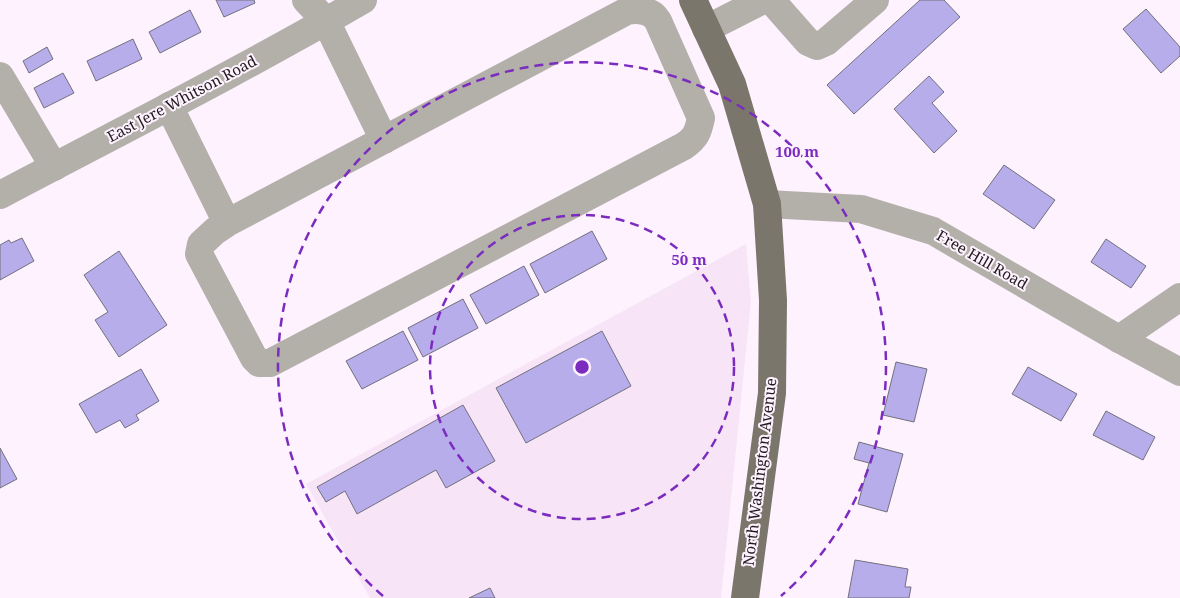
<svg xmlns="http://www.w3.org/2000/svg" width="1180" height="598" font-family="'Noto Serif',serif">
<rect width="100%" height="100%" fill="#fef2fe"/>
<polygon fill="#f7e5f7" points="746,244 751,302 721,598 370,598 306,484"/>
<g fill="#b7adea" stroke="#72707d">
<polygon points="216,0 254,0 255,3 224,17"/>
<polygon points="920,0 944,0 960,17 854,114 827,85"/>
<polygon points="1146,9 1180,47 1180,56 1161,73 1123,29"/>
<polygon points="190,10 201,32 160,53 149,32"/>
<polygon points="133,39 142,59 96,81 87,61"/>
<polygon points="47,47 53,59 29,73 23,61"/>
<polygon points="63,73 74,93 44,108 34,88"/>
<polygon points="929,76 944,92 932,103 957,131 934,153 894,109"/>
<polygon points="1004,165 1055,200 1034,229 983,194"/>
<polygon points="592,231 607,259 545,293 530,264"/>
<polygon points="22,238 34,261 0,280 0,245 9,240 11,243"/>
<polygon points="1106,239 1146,266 1131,288 1091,262"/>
<polygon points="119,251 167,325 119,357 95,320 108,312 84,275"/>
<polygon points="524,266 539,295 486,324 470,295"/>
<polygon points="463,299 478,328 423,357 408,328"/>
<polygon points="403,331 418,360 362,389 346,361"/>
<polygon points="602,331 631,386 526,443 496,388"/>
<polygon points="896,362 927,369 914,422 883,415"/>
<polygon points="1028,367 1077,394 1061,421 1012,394"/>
<polygon points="141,369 159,401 136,415 139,420 125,428 120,420 96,433 79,404"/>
<polygon points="463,405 495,461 446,488 436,470 357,514 345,491 326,502 317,487"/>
<polygon points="1106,411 1155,437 1143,460 1093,435"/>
<polygon points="859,442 903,454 887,512 858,504 869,463 854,459"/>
<polygon points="0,448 17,479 0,488"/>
<polygon points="855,560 908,569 905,587 911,587 909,598 848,598"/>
<polygon points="490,588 495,598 469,598"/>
</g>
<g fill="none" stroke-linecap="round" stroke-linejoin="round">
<g stroke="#b3b0aa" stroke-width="28">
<polyline points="306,0 326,21 384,140"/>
<polyline points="771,0 808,42 817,46 826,42 875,0"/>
<polyline points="706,29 763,0"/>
<polyline points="0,76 54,167"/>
<path d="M169,106L227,223L215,231L201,244L199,254L254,358L259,363H270L684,146C696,138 698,132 701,118L658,21C656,19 655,16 653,15C646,10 635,9 627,11L227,223"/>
<path d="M0,195C121,131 244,69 363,0"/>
<polyline points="767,204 861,209 933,231 1119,339 1180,372"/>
<polyline points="1119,339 1180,297"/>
</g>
<polyline stroke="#7b766b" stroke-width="28" points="693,0 732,84 767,204 773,300 772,393 745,598"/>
</g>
<g fill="none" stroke="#7b2cbf" stroke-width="2.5" stroke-dasharray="9 6">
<circle cx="582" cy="367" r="152"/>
<path d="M383 596A304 304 0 1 1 781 596"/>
</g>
<g text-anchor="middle" stroke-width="4" stroke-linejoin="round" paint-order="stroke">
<g font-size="15" fill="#201b1f" stroke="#fef2fe">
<text transform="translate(182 99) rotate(-28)" y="5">East Jere Whitson Road</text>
<text transform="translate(982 260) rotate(30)" y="5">Free Hill Road</text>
<text transform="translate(760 472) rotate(-83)" y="5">North Washington Avenue</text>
</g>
</g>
<circle cx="582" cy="367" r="8" fill="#7b2cbf" stroke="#fef2fe" stroke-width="2.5"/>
<g font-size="15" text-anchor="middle" font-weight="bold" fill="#7b2cbf" stroke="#fef2fe" stroke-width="4" stroke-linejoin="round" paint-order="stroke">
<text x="797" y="157">100 m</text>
<text x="689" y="265">50 m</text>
</g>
</svg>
